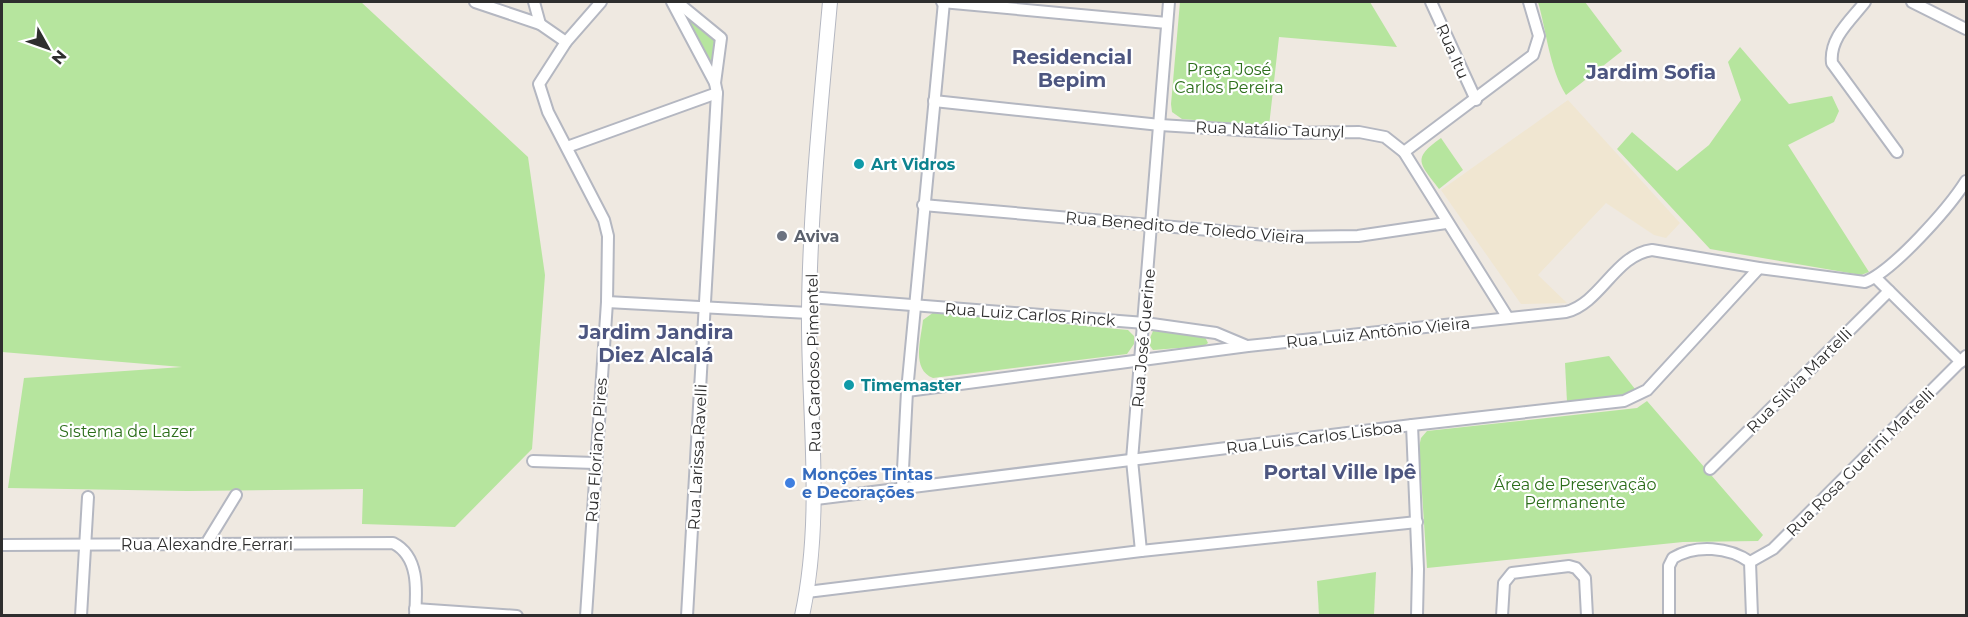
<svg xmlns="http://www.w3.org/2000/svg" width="1968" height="617" font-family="Montserrat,sans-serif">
<rect width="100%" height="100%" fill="#efe9e1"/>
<polygon fill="#f0e6d1" points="1568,100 1680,223 1666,238 1654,235 1606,203 1538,275 1567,303 1521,304 1441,190"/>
<g fill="#b6e59e">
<polygon points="2,2 361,2 528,157 545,275 532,449 455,527 362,524 363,489 187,491 8,488 24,378 182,367 2,352"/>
<polygon points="1180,2 1370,2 1397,47 1279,37 1269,126 1182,119 1172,112 1171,104"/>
<path d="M1538,2H1585L1622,51L1566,95C1549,67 1547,33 1538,2Z"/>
<polygon points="686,13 717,36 713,63 709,64 684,16"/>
<polygon points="1740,47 1789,104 1832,96 1839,111 1834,122 1788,145 1869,272 1861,275 1710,249 1617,149 1632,132 1677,171 1709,145 1741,100 1728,62"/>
<path d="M1441,138L1463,170L1439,189C1420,163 1411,159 1441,138Z"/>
<path d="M934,312L1128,330L1134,336V344L1127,354L933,378C911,369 921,340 923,320Z"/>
<polygon points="1153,331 1204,335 1208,343 1204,346 1153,350 1148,343"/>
<polygon points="1609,356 1635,389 1622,395 1567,402 1565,363"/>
<polygon points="1647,401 1763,535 1758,541 1683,542 1427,568 1419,447 1421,438 1427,431 1637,408"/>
<polygon points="1376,572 1374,615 1319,615 1317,581"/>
</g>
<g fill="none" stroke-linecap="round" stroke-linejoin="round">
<defs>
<g id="minor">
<polyline points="475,2 540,24 566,42"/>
<polyline points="534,2 540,24"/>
<polyline points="672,2 715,83 717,93 687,616"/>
<polyline points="677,2 721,38 715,83"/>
<polyline points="942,2 1167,23"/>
<polyline points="1431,2 1476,100"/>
<path d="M1865,2C1851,20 1829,38 1832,63L1897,152"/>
<polyline points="1912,2 1966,29"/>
<polyline points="934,101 1160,125 1287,133 1359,132 1385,137 1404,152 1508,318"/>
<polyline points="567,147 717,93"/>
<polyline points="1404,152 1533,55 1539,36 1529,2"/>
<polyline points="923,205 1288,237 1358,236 1446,223"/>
<polyline points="1876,278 1961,362"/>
<polyline points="809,297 1145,323 1216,333 1247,346"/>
<polyline points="607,302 809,313"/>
<path d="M907,391L1248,346L1566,312C1601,303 1615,255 1652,250L1759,268L1865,282C1894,270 1949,208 1966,181"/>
<polyline points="1412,425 1418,569 1417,616"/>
<polyline points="533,461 595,463"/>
<polyline points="1710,469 1889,291"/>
<polyline points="902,489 907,391 944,2"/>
<polyline points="816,499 1412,425 1624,401 1647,390 1759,268"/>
<polyline points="206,544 236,495"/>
<path d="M2,545L393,543C419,556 417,589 415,616"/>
<polyline points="1141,551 1132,460 1169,2"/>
<polyline points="1750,562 1773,549 1966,356"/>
<polyline points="807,592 1141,551 1417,522"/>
<polyline points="415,609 517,616"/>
<polyline points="81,616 88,497"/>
<polyline points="586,616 607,302 608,236 604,220 548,112 539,84 566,42 601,2"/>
<polyline points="1502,616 1504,583 1512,573 1569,566 1576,568 1585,578 1587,616"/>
<path d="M1669,616V566L1673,558C1696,544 1729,547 1750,562L1752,616"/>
</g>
<path id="tertiary" d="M802,616C824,514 808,413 809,311C810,210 821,102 830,2"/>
</defs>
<use href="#minor" stroke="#b4b7c1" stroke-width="14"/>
<use href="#tertiary" stroke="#b4b7c1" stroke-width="16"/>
<use href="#minor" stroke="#fff" stroke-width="10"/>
<use href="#tertiary" stroke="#fff" stroke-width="14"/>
</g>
<g fill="#0f9aa8" stroke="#fff" stroke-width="2">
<circle cx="859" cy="164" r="6"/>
<circle cx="849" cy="385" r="6"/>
</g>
<circle fill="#6b7280" stroke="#fff" stroke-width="2" cx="782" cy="236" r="6"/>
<circle fill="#3f7fe0" stroke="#fff" stroke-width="2" cx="790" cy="483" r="6"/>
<g text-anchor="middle" stroke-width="4.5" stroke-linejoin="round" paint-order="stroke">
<g font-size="16" fill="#2e2e2e" stroke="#fff">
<text transform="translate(1453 51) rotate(66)" y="6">Rua Itu</text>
<text transform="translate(1270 129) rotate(2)" y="6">Rua Natálio Taunyl</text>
<text transform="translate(1185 227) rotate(5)" y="6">Rua Benedito de Toledo Vieira</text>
<text transform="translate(1030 314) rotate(4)" y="6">Rua Luiz Carlos Rinck</text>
<text transform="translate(1378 332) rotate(-6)" y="6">Rua Luiz Antônio Vieira</text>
<text transform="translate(1143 338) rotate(-85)" y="6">Rua José Guerine</text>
<text transform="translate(813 363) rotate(-91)" y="6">Rua Cardoso Pimentel</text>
<text transform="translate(1799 380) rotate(-45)" y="6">Rua Silvia Martelli</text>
<text transform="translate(1314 437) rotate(-7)" y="6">Rua Luis Carlos Lisboa</text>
<text transform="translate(596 450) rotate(-86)" y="6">Rua Floriano Pires</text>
<text transform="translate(697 457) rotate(-87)" y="6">Rua Larissa Ravelli</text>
<text transform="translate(1860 462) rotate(-45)" y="6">Rua Rosa Guerini Martelli</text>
<text x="207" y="550">Rua Alexandre Ferrari</text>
</g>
<g font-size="16" fill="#2c6e1b" stroke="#fff">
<text x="1229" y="75">Praça José<tspan x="1229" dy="18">Carlos Pereira</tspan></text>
<text x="127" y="437">Sistema de Lazer</text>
<text x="1575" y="490">Área de Preservação<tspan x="1575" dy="18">Permanente</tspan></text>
</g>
<g font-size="16" font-weight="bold" fill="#0d838f" stroke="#fff" text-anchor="start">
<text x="871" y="170">Art Vidros</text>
<text x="861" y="391">Timemaster</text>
</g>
<g font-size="16" font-weight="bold" fill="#5b616d" stroke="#fff" text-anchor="start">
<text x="794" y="242">Aviva</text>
</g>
<g font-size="16" font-weight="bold" fill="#366cbe" stroke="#fff" text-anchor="start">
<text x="802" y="480">Monções Tintas<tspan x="802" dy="18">e Decorações</tspan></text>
</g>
<g font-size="20" font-weight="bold" fill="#4d5680" stroke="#fff">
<text x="1072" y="64">Residencial<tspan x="1072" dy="23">Bepim</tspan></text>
<text x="1651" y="79">Jardim Sofia</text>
<text x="656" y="339">Jardim Jandira<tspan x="656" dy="23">Diez Alcalá</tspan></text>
<text x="1340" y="479">Portal Ville Ipê</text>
</g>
</g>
<rect width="1968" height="617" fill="none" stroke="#2e2e2e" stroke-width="6"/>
<g transform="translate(48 48) rotate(130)" stroke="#ffffff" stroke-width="4.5" paint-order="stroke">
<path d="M0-4.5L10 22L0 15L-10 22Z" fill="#2e2e2e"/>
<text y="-9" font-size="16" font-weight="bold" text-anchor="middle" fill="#2e2e2e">N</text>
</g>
</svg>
